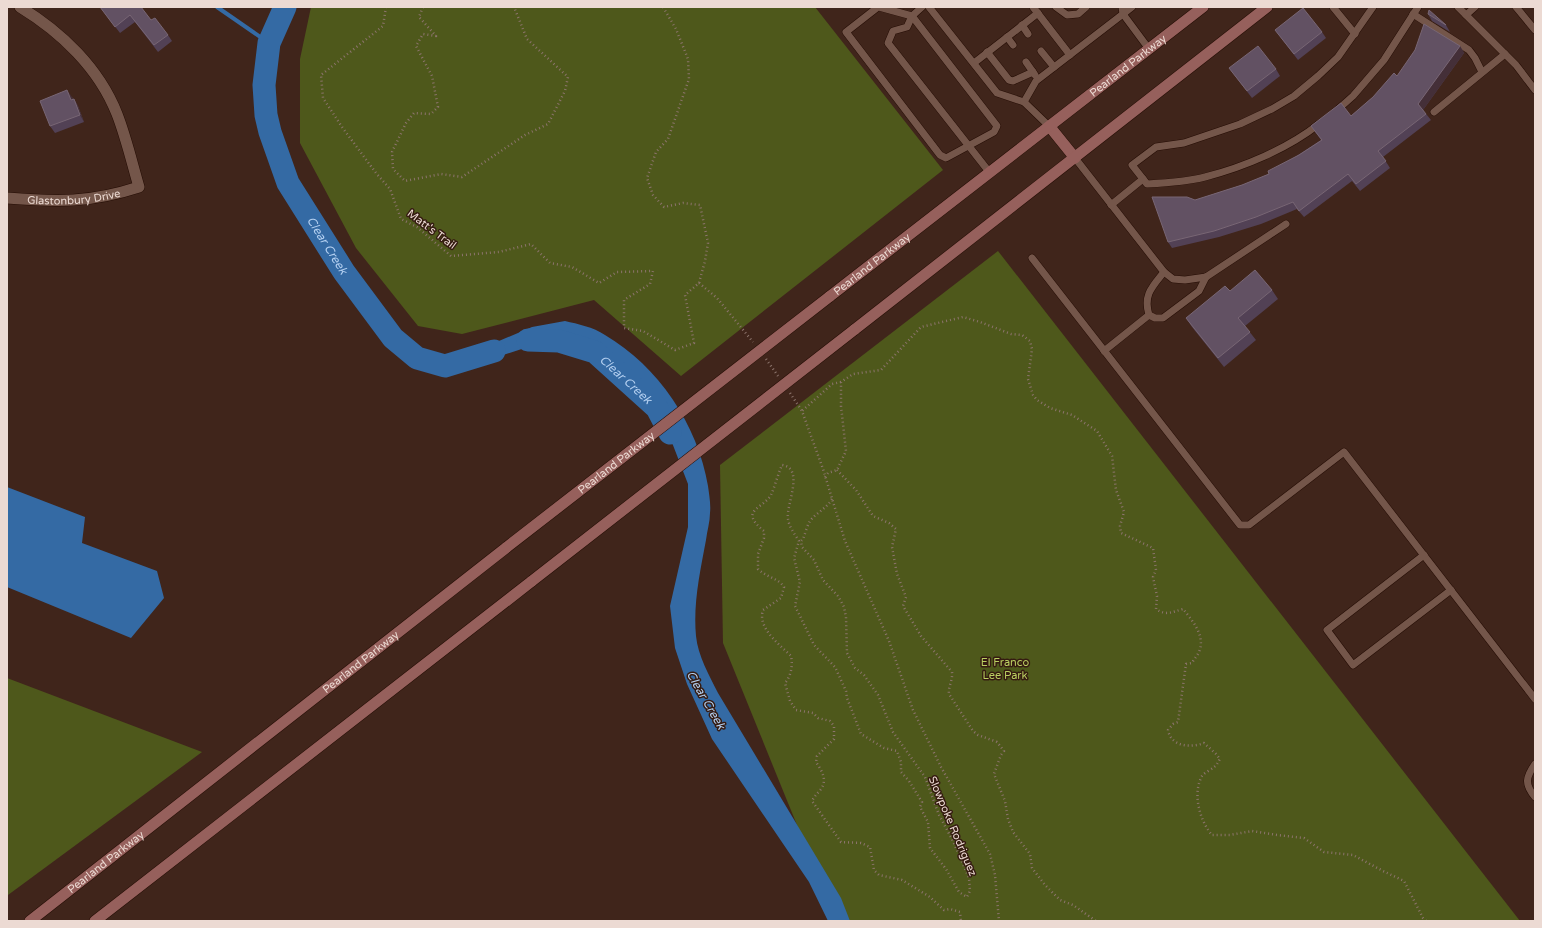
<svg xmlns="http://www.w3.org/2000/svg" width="1542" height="928" font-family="'Varela Round',sans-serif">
<rect width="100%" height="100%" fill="#40251b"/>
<g fill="#4e581b">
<polygon points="311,7 815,7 943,170 681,376 594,300 462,334 418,326 356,248 300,143 300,59"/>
<polygon points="998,251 1520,921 836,921 723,643 720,465"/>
<polygon points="7,678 202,752 8,895"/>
</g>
<g fill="#346aa4">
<path d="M565,321C578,324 593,327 605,335C658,366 698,425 708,486C709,494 711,504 710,513C710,522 707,531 706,540C700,572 693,604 696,636C698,656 709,675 718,693L841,898L850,921H828L809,882L712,739L687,684L675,648L670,606L688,527V484L671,440L651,399L636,378L612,358L595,346L571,339L537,344L491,359L463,365L466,355L532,327Z"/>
<polygon points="7,487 85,517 82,543 157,571 164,598 131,638 7,587"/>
</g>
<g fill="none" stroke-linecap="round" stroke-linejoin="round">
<polyline stroke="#346aa4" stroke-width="4" points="217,7 269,43"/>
<g stroke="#346aa4" stroke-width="23">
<path id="s1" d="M285,7L269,43L264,85L266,115L270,132L288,183L344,272L393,338L417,358L445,366L494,351"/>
<path id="s2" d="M528,340L559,341L595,352L657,408L670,433"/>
</g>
<defs>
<g id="service">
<polyline points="878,7 846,32 940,155 946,158 994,132 997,126 912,16 879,7"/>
<polyline points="922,7 912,16 907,27 893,31 888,43 990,173"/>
<polyline points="929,7 997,93 1024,102 1050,127"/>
<polyline points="1033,7 1070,55"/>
<polyline points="1056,7 1067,15 1078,14 1086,7"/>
<polyline points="1132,7 1123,14 1149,49"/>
<polyline points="1333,7 1355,34"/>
<polyline points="1458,7 1516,65 1535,90"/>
<polyline points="1516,7 1535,30"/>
<polyline points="1413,14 1469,50 1475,58 1482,72"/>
<polyline points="1466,15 1475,7"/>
<polyline points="1022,25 1028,34"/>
<polyline points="1007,37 1013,45"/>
<polyline points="1041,51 1054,67"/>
<polyline points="987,52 1009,80 1013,81 1033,72"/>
<polyline points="1026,62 1035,75"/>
<polyline points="974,63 1038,13"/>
<polyline points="1024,102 1036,81 1123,14 1122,7"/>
<polyline points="1335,112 1353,96 1384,60 1418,7"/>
<polyline points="1434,112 1505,54"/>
<path d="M1319,124C1287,149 1244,167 1205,177C1186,182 1166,183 1147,184L1132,165L1156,147L1184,143L1240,124L1272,109L1294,96L1318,76L1338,57L1373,7"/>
<polyline points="1075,158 1164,272 1173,279 1185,280 1206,277 1286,224"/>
<polyline points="1111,205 1143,179"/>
<polyline points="1032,258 1240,525 1249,525 1344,452 1535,699"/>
<path d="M1164,272C1152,287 1143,295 1149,315L1155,318H1163L1199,291L1206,277"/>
<polyline points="1104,351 1149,315"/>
<polyline points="1424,555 1327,630 1353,665 1451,590"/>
<path d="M1535,764C1526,777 1524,784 1535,797"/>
</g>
<g id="minor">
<path id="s3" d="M7,198C57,202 90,203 139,187C132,163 126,137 117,114C99,68 61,32 20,7"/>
</g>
<g id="secondary">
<polyline points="1050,127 1075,158"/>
<path id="s4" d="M829,297L1203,7"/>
<polyline points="854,330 1267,7"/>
<path id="s5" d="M30,921L507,547"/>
<polyline points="95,921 532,581"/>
</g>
</defs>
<use href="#service" stroke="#250d05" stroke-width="8"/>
<use href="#minor" stroke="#250d05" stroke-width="12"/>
<use href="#secondary" stroke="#250d05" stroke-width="12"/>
<g stroke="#8c746c" stroke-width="2.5" stroke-dasharray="1 3" stroke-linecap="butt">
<polyline points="386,7 383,26 321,75 323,98 342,127 376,173 390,189 401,219 417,227 451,256 499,252 531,244 550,263 572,267 599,283 617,272 653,271 650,284 624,300 624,328 643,331 675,350 694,343 685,295 699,283 705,261 708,243 700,205 683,203 664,207 653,195 647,178 656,152 668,139 689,79 688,59 676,29 663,7"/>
<polyline points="423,7 419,17 436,36 423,34 416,46 432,76 438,107 431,114 414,113 406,123 392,152 393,169 405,181 441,174 462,177 525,135 548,124 565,91 568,77 527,39 514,7"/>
<polyline points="699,283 717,298 753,342"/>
<polyline points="766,359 778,376"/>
<polyline points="841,382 832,384 802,411 823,469 845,541 889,641 913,710 941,767 990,854 995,875 999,921"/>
<polyline points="790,393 802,411"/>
<path d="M837,470L856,490L873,516L889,523L896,529L892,547L897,574L906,597L903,606L921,636L952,672C953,680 948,687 949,694L973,731L978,735L997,742L1004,751L1001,755L994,774L1005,801L1008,819L1013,832L1030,854L1032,868L1045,885L1060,900L1073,905L1096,921"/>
<path d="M825,477L828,473L837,470L846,451L841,406V382L853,374L881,370L921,327L963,317L980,322L1011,334L1022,335L1030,341L1032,349L1028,379L1033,395L1037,400L1050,408L1072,415L1097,431L1112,456L1116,490L1124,512L1120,526L1121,533L1153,548L1156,570L1153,577L1157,596L1156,609C1166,616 1172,612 1183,609C1192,620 1206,636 1199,652C1197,656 1194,659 1192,663L1186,664L1178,722L1173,724L1168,730C1171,747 1191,748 1204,743L1216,754L1220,759C1218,762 1217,765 1214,767C1211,770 1205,772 1202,776C1192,794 1200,821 1212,835H1230L1252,831L1277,835L1304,838L1324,852L1353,855L1383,871L1404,881L1423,918L1426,921"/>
<path d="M832,499C826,509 817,512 810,521C807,526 805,534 803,539L801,541L802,547L814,560L823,580L838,596L844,607L846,617L847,653L855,668L864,675L878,695L893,732L925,777L939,815L953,841L969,878L970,891L967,897L959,892L946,869L930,848L928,822L920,807L922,802L909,781L901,772V762L897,751L884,748L861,734L847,698L846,691L835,667L814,645L799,614L795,606L800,582L794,558L799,541C795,535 788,525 788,518C786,505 805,468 782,465C778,474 775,486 771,495C763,509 738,510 764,531V538L758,554V569C766,577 778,578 784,587L781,598L763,610C757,628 780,645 791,656C793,666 791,676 785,683L790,701L796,710L813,713L818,718L830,721L834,726V739L817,756L816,762C821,770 828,779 821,789C818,793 815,795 812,801L841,842L861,843L870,847L874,870L879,875L902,880L930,897L944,910L950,909L960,912L961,921"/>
</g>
<use href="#service" stroke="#74564a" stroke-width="7"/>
<use href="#minor" stroke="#74564a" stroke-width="11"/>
<use href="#secondary" stroke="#96605c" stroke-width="11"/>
<defs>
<g id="secondary-bridge">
<path id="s6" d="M507,547L829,297"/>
<polyline points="532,581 854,330"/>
</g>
</defs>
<use href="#secondary-bridge" stroke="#250d05" stroke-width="12" stroke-linecap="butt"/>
<use href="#secondary-bridge" stroke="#96605c" stroke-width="11"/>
</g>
<g fill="#524155">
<polygon points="100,7 151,20 168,35 172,41 158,52 135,22 120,33"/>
<polygon points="1428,14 1446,25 1450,32 1432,21"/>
<polygon points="1275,30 1322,32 1326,38 1298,60"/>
<polygon points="1460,46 1464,53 1423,110 1431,120 1383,157 1390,168 1360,191 1352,181 1304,217 1297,209 1261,224 1219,237 1172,248 1168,242 1195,200 1242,185 1269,174 1321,140 1311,126 1351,116 1397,76"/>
<polygon points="1229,68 1276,69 1280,76 1252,98"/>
<polygon points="72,97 73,99 74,99 78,106 84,122 55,133 50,126"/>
<polygon points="1272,290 1278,299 1245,326 1256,340 1224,367 1192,327 1186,318 1230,291"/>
</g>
<g fill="#442f38">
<polygon points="1460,46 1464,53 1423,110 1418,104"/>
<polygon points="67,90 72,97 76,106 71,100"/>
<polygon points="74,99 78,106 84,122 80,115"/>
</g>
<g fill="#625163" stroke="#786674">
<polygon points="100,7 141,7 151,20 155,18 168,35 154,45 130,15 115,27"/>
<polygon points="1303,8 1322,32 1294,54 1275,30"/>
<polygon points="1429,10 1446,25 1428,14"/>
<polygon points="1424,24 1460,46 1418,104 1426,114 1378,151 1386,161 1356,184 1348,174 1299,211 1293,202 1256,217 1214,231 1168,242 1152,197 1187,197 1195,200 1242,185 1269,174 1268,171 1299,155 1322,140 1311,126 1341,103 1351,116 1373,97 1394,73 1397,76 1415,50"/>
<polygon points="1258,46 1276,69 1247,91 1229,68"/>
<polygon points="67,90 71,100 74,99 80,115 50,126 40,101"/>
<polygon points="1255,270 1272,290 1238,318 1250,332 1218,358 1186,318 1225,286 1230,291"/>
</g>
<g text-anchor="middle" stroke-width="3" stroke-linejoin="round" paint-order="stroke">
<g font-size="11" fill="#ecdad3" stroke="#351b11">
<text dy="4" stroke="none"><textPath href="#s4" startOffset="378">Pearland Parkway</textPath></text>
<text dy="4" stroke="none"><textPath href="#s3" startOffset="67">Glastonbury Drive</textPath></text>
<text transform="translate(432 229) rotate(37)" y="4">Matt's Trail</text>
<text dy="4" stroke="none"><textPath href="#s4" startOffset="54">Pearland Parkway</textPath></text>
<text dy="4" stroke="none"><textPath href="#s6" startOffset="138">Pearland Parkway</textPath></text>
<text dy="4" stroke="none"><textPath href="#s5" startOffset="420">Pearland Parkway</textPath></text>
<text transform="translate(953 826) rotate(67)" y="4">Slowpoke Rodriguez</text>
<text dy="4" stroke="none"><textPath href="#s5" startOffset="96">Pearland Parkway</textPath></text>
</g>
<g font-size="11" fill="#bacf61" stroke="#351b11">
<text x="1005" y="666">El Franco<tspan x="1005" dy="13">Lee Park</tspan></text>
</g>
<g font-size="12" font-style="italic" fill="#b3cff0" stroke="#351b11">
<text dy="4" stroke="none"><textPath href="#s1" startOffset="257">Clear Creek</textPath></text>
<text dy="4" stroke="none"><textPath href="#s2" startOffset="110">Clear Creek</textPath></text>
<text transform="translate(706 700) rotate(60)" y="4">Clear Creek</text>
</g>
</g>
<rect width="1542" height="928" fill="none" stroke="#ecdad3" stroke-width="16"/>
</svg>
